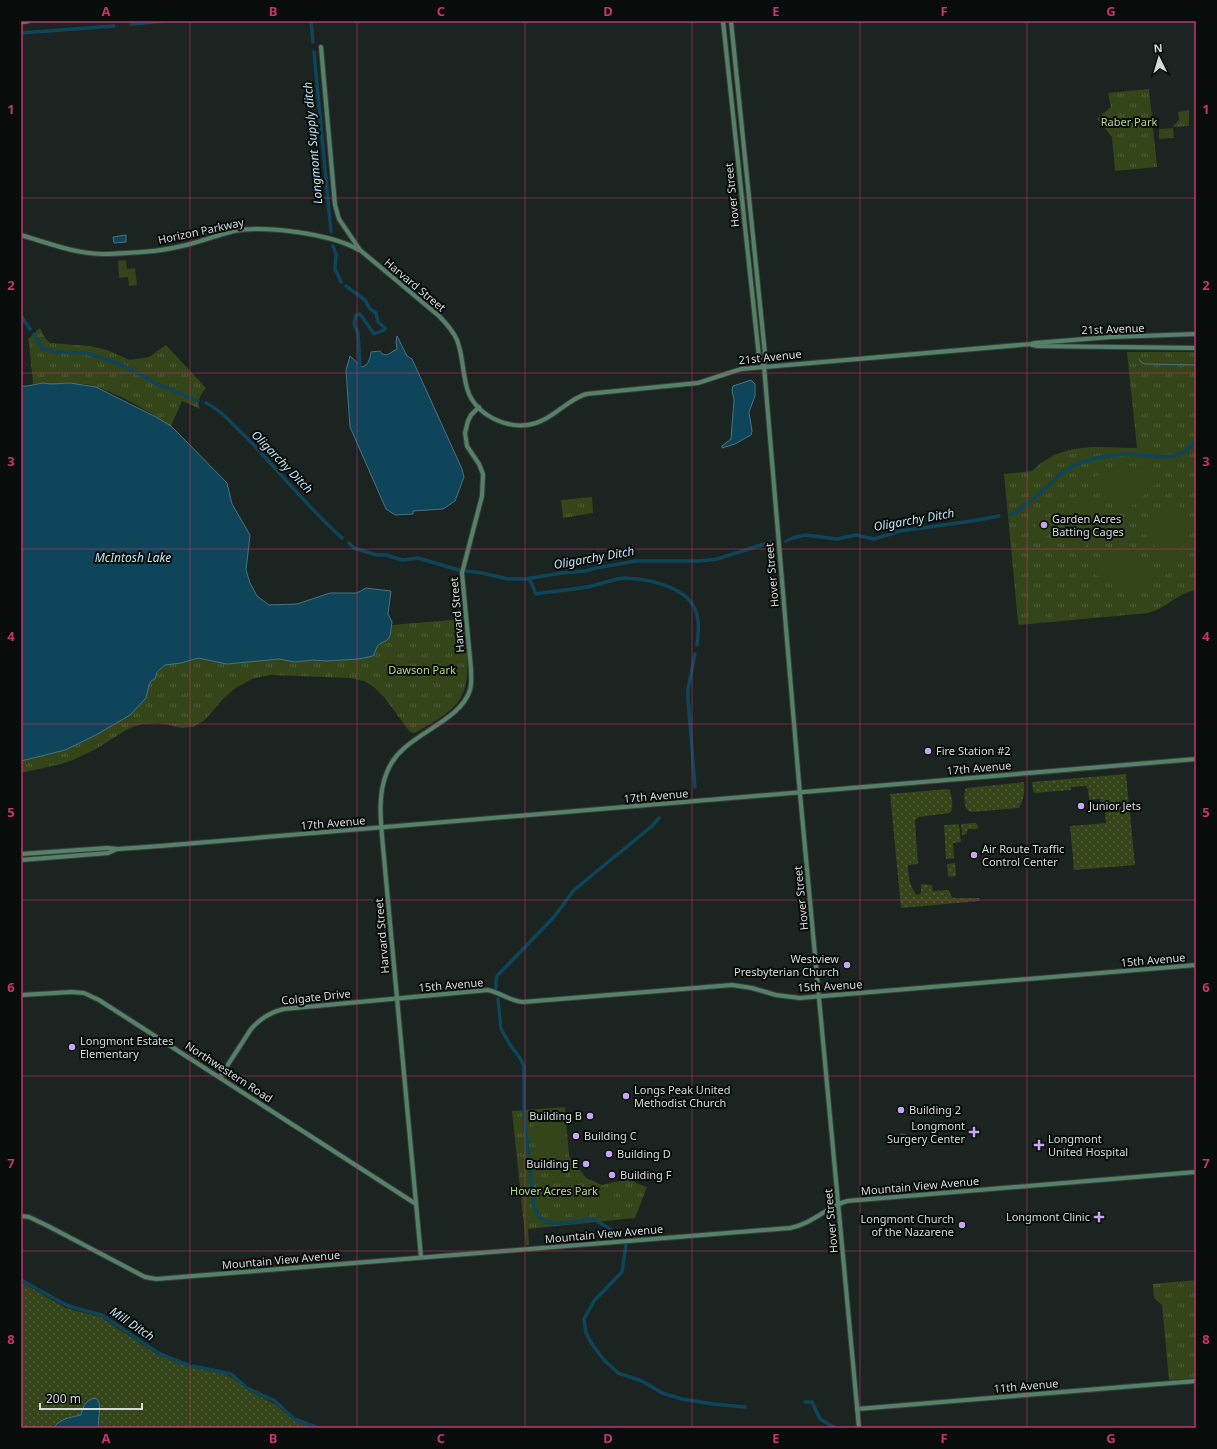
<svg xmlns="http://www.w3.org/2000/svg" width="1217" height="1449" font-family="'Noto Sans',sans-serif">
<defs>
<pattern id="grass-dots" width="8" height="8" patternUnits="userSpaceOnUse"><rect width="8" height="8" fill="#344519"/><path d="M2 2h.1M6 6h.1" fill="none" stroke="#505f3a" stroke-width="1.8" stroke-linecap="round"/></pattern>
<pattern id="park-tufts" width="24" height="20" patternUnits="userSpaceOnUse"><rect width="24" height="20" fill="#344519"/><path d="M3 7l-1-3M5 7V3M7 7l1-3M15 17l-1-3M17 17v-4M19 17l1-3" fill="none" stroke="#505f3a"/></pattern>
</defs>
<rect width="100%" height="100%" fill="#1b2421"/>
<g fill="url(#grass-dots)">
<polygon points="1126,774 1135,865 1074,870 1070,826 1106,823 1105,812 1101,812 1100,799 1089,800 1088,789 1087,789 1086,786 1071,787 1071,790 1035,793 1033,791 1032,782"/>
<path d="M1024,782C1025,792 1024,799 1019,808L971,812C963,809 965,800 964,793H965V789L967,788Z"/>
<path d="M947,789L950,790C951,797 955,806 950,813L919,817L915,820L918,864L908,865C908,874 910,889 917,895L920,894L921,892V884L932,885L933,891L949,890L951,896L953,898H979L980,901L901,908L890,794Z"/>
<polygon points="976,823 978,827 977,829 968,829 966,835 962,835 961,824"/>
<polygon points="959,824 961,842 953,843 954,858 946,859 944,825"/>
<polygon points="955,863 956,876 950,877 948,876 947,864"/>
<polygon points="21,1282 66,1308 101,1317 158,1355 186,1365 230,1376 248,1390 275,1404 293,1420 313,1428 21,1428"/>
</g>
<g fill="url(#park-tufts)">
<polygon points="1149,89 1157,167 1115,171 1112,137 1097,119 1111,107 1108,93"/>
<polygon points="1189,110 1189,126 1173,127 1179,119 1178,112"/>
<path d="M40,328L45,338L50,343L90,346L107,350L130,360L149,357L166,345L206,388C201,394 196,401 200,409L182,401L171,426C148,411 123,396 97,387C83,382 69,384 54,384C47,384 41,383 33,384L29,342L28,339Z"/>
<path d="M1127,352H1196V590C1178,593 1165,609 1148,613L1019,625L1018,622L1004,474L1032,471L1041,463L1054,455L1073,449L1093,447L1137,448Z"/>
<polygon points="592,497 593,513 563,518 561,500"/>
<path d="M463,619L462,621C467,644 473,683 458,702C448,715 428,725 415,733L410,732L384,697L374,687L364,681L349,678L271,675L252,679L234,689L223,699L205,720L193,727L182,728L160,723L142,724L128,729L94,750L73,760L61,764L21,773V761L65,750L96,735L130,715L146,698L149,685L151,681L155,679L157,673L165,665L181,663L198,658L227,664L279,659L295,662L314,660L326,661L359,659L373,655C377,643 390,639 392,625Z"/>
<polygon points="565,1107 569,1156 586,1178 602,1185 624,1180 629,1176 636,1183 647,1187 635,1218 528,1229 529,1245 526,1245 512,1111"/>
<polygon points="900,1133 906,1134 905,1144 899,1143"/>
<polygon points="1196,1280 1196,1378 1169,1380 1162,1305 1154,1298 1153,1284"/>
</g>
<g fill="#344519">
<polygon points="1173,128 1174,138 1159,139 1159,129"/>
<polygon points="126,260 127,269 135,268 137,285 129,286 128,277 119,278 118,261"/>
<path d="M1132,466L1145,470L1159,482L1125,512L1095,477C1109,469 1116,467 1132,466Z"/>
<path d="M1081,489L1111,524L1077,554C1061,531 1063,510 1081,489Z"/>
<path d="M1175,499C1190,524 1192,542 1171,564L1140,529Z"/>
<polygon points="1043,517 1051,518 1050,534 1045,537 1038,534 1035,520"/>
<path d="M1127,542L1157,576H1158C1153,579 1148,583 1144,585C1126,591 1106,586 1093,572Z"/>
<polygon points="452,670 453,683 447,683 446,671"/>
<polygon points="445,671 446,683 440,684 439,672"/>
<polygon points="560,1116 566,1168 538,1171 533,1119"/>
<polygon points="575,1170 581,1177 576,1182 570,1175"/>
<polygon points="603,1193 603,1195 614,1194 615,1208 604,1209 604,1211 587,1213 586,1194"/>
<polygon points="560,1200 574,1200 575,1211 561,1213"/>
</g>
<g fill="#0f455a" stroke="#4a7280">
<polygon points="126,235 126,242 114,243 113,237"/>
<path d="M397,336L407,356L412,359L462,469L464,477L455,501L443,509L413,511V514L395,515L386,509L350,427L346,370L350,356L362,367C369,365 370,358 371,352L380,351L382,354L387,355L397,349L396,342Z"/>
<polygon points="751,380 755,384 755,396 749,412 752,431 751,435 735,444 722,448 722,446 731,439 734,400 732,390 733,386"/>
<polygon points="43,383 51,384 70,383 96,387 156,417 171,426 179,434 227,483 232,504 250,535 246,570 250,583 257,596 269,605 297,604 330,593 357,593 366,588 391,591 388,614 392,622 390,636 387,640 378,645 373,656 359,659 326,661 314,660 295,662 279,659 227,664 198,658 181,663 165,665 157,672 155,679 151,681 149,685 146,698 130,715 96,735 65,750 21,761 21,386 27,386"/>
<path d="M95,1398L98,1400C102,1409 97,1418 99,1428H54C58,1419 72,1417 81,1415C83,1407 85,1400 95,1398Z"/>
</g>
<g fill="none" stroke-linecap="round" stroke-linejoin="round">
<polyline stroke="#4a7280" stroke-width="1" points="1139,359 1141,362 1145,364 1196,365"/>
<g stroke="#0f455a" stroke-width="3.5">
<polyline points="311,21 313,42"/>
<polyline points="131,24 166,21"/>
<polyline points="21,33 114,26"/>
<polyline points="314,52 331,232"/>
<polyline points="333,246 336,254 335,269 341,282"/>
<polyline points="346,286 365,300 370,309 376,313 378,322 385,328 384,330 374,334 360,314 356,315 354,324 358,333 360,366"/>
<polyline points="21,316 30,329"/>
<polyline points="34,334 42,348 54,352 87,353 124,366 157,384 198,401"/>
<path d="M206,403C221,410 231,423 243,434C277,468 306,506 342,538"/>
<polyline points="1010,515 1016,512 1031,501 1062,473 1077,464 1096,458 1116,455 1131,454 1162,457 1174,456 1185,452 1196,441"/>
<polyline points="786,541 793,538 805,535 837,539 856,535 874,539 900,531 972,521 999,516"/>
<polyline points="349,543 354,548 376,555 386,555 402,560 418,558 459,570"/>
<polyline points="466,571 482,573 508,579 526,579 561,573 586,571 596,568 636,561 700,561 717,559 771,542"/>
<path d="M529,578L536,594C553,591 570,590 587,587C600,585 613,578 626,578C649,579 691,587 697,615C700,625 698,635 697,645"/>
<polyline points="695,654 688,689 688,699 695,787"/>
<polyline points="496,988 496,982 497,976 554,917 574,890 652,826 659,818"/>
<path d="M498,999L501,1029L511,1046L520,1058L524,1066V1115L534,1206C536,1213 539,1220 547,1222C558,1226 581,1220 594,1219L619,1235"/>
<polyline points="626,1245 622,1272 594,1301 584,1319 586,1333 592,1344 604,1360 618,1373 642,1381 662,1393 682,1399 713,1404 745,1407"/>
<polyline points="21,1280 68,1306 102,1315 160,1354 188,1365"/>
<polyline points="193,1366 231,1374 247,1388 275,1401 294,1419 318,1428"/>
<polyline points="805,1402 812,1402 820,1419 835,1428"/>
</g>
<defs>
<g id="secondary">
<polyline points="723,21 759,357 763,366"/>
<polyline points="731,21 764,344 765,355 764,366 799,783 859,1428"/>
<path d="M321,47L335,205L339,219L360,250L439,316C446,323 453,331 457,340C464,358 462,377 469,394C480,418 512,431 536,423C555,417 567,400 586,394L698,383L741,369L1031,344L1035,343L1111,337L1196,334"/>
<path d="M21,235C48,243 78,255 107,254C131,253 158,252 182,246C200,242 217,235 234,231C265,225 332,234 359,250"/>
<polyline points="1032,345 1037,346 1196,348"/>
<polyline points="21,854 107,848 118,849 160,846 1196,759"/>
<polyline points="21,860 108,853 117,849"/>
<polyline points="21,995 72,992 84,993 99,1000 416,1204"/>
<path d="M220,1077L251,1029C260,1019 270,1012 284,1009L488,990C501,993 510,1001 523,1002L732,985L752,988L776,995L800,998L1196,965"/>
<path d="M21,1216L29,1217L48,1226L145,1277L156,1279L790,1228C812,1224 827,1207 847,1201L1196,1172"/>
<path d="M421,1257L383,847C381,822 377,796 387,772C402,733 458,726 470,690C472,683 471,676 471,669L462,573L482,496L483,474L479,464L467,446L465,433L468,421L471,415L479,407"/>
<polyline points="857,1409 1196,1381"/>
</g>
<polyline id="primary" points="21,22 28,21"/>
</defs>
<use href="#secondary" stroke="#373e3d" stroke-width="6"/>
<use href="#primary" stroke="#373e3d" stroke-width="6"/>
<use href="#secondary" stroke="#568169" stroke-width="4"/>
<use href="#primary" stroke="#4c9669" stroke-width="4.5"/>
</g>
<path fill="none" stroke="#c5356e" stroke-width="1" stroke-opacity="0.55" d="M190,21V1428M357,21V1428M525,21V1428M692,21V1428M860,21V1428M1027,21V1428M21,198H1196M21,373H1196M21,549H1196M21,724H1196M21,900H1196M21,1076H1196M21,1251H1196"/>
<g fill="#c6a6f0" stroke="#080c0b" stroke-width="1.5">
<circle cx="1044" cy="525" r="4"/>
<circle cx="928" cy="751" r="4"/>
<circle cx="1081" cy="806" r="4"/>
<circle cx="974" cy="855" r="4"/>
<circle cx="847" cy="965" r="4"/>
<circle cx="72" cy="1047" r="4"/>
<circle cx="626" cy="1096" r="4"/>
<circle cx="901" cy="1110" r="4"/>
<circle cx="590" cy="1116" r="4"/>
<path d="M972 1126h4v4h4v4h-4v4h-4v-4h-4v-4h4z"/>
<circle cx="576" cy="1136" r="4"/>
<path d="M1037 1139h4v4h4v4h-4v4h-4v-4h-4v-4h4z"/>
<circle cx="609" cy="1154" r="4"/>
<circle cx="586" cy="1164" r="4"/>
<circle cx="612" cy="1175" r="4"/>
<path d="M1097 1211h4v4h4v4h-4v4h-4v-4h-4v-4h4z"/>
<circle cx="962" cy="1225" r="4"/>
</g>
<g text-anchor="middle" stroke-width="4" stroke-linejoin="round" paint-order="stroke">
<g font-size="11" fill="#b5d788" stroke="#080c0b">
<text x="1129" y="126">Raber Park</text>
<text x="422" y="674">Dawson Park</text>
<text x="554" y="1195">Hover Acres Park</text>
</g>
<g font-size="11" fill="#d5dbda" stroke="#080c0b">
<text transform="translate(732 195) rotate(-96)" y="4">Hover Street</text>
<text transform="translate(201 231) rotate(-12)" y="4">Horizon Parkway</text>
<text transform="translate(415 285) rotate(40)" y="4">Harvard Street</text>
<text transform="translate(1113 329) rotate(-2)" y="4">21st Avenue</text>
<text transform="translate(770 357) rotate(-6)" y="4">21st Avenue</text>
<text transform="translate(772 575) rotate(-95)" y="4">Hover Street</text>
<text transform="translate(457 615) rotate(-95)" y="4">Harvard Street</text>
<text transform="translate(979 768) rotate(-5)" y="4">17th Avenue</text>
<text transform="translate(656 796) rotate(-5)" y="4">17th Avenue</text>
<text transform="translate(333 823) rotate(-5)" y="4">17th Avenue</text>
<text transform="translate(801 898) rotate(-96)" y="4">Hover Street</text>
<text transform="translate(382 936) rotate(-95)" y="4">Harvard Street</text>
<text transform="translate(1153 960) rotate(-5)" y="4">15th Avenue</text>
<text transform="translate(451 985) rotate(-5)" y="4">15th Avenue</text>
<text transform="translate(830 986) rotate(-3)" y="4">15th Avenue</text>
<text transform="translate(316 997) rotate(-6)" y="4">Colgate Drive</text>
<text transform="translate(229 1072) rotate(33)" y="4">Northwestern Road</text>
<text transform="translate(920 1186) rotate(-5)" y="4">Mountain View Avenue</text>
<text transform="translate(831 1221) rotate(-95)" y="4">Hover Street</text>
<text transform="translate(604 1234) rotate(-5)" y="4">Mountain View Avenue</text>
<text transform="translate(281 1260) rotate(-5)" y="4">Mountain View Avenue</text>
<text transform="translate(1026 1386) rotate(-5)" y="4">11th Avenue</text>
</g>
<g font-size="11" fill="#d5dbda" stroke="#080c0b" text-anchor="start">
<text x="1052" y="523">Garden Acres<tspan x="1052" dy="13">Batting Cages</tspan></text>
<text x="936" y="755">Fire Station #2</text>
<text x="1089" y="810">Junior Jets</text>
<text x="982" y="853">Air Route Traffic<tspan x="982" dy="13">Control Center</tspan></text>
<text x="839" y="963" text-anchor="end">Westview<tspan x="839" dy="13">Presbyterian Church</tspan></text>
<text x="80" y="1045">Longmont Estates<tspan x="80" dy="13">Elementary</tspan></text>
<text x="634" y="1094">Longs Peak United<tspan x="634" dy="13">Methodist Church</tspan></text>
<text x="909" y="1114">Building 2</text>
<text x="582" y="1120" text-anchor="end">Building B</text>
<text x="965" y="1130" text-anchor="end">Longmont<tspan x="965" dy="13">Surgery Center</tspan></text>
<text x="584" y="1140">Building C</text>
<text x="1048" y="1143">Longmont<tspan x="1048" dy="13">United Hospital</tspan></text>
<text x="617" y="1158">Building D</text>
<text x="578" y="1168" text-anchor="end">Building E</text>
<text x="620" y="1179">Building F</text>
<text x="1090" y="1221" text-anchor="end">Longmont Clinic</text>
<text x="954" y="1223" text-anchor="end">Longmont Church<tspan x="954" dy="13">of the Nazarene</tspan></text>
</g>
<g font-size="12" font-style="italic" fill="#bfe3f4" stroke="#080c0b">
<text transform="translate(313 143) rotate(-95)" y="4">Longmont Supply ditch</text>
<text transform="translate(282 462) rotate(46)" y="4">Oligarchy Ditch</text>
<text transform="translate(914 520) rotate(-10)" y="4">Oligarchy Ditch</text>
<text x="133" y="562">McIntosh Lake</text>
<text transform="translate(594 558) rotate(-10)" y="4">Oligarchy Ditch</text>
<text transform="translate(132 1324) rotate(34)" y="4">Mill Ditch</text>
</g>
</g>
<rect width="1217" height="1449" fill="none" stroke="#080c0b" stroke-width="44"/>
<g transform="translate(1159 58) rotate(355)" stroke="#080c0b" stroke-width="3" paint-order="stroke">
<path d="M0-3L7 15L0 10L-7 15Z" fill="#d5dbda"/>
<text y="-6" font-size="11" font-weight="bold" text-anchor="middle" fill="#d5dbda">N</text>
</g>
<path d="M40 1403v6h102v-6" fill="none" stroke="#d5dbda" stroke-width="2"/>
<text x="46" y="1403" font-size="12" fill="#d5dbda" stroke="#080c0b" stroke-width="3" paint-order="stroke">200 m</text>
<rect x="22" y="22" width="1173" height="1405" fill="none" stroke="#c5356e" stroke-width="1.5"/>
<g font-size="13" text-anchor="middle" font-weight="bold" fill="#c5356e">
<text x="106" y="16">A</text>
<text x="273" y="16">B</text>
<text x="441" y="16">C</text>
<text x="608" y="16">D</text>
<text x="776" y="16">E</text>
<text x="944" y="16">F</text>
<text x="1111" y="16">G</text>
<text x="11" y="114">1</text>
<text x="1206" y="114">1</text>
<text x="11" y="290">2</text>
<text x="1206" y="290">2</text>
<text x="11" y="466">3</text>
<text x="1206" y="466">3</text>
<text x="11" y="641">4</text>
<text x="1206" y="641">4</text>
<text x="11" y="817">5</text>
<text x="1206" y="817">5</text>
<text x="11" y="992">6</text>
<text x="1206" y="992">6</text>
<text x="11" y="1168">7</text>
<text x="1206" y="1168">7</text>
<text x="11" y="1344">8</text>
<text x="1206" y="1344">8</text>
<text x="106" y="1443">A</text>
<text x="273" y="1443">B</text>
<text x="441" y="1443">C</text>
<text x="608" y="1443">D</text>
<text x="776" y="1443">E</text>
<text x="944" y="1443">F</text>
<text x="1111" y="1443">G</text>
</g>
</svg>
